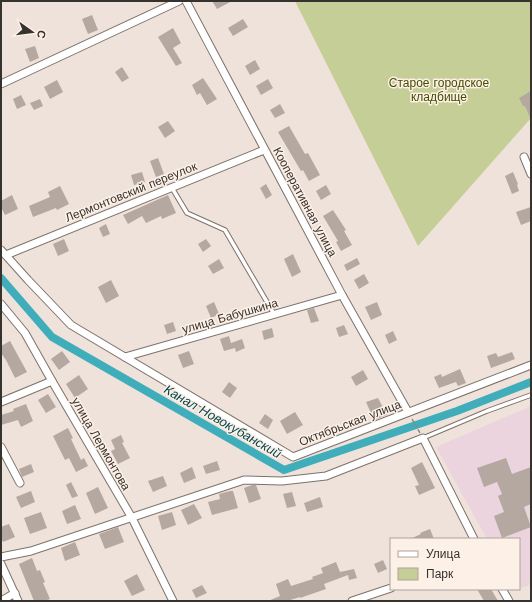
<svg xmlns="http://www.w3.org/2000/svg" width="532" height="602" font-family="'Work Sans',sans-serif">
<rect width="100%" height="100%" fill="#efe2da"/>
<polygon fill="#ecd4df" points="531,406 531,584 519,589 519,539 487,539 436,447"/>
<polygon fill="#c4ce96" points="295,1 531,1 531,118 418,246"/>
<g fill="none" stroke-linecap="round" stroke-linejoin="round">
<polyline stroke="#40adba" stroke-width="8" points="1,278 52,337 284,470 457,411 531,382"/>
</g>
<g fill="#b4a8a0">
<polygon points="212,1 232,1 217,9"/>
<polygon points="92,15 98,30 88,34 82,19"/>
<polygon points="243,19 248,27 233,36 228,28"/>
<polygon points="173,28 181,43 173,48 182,63 176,66 158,37"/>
<polygon points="35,46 39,58 30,62 25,49"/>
<polygon points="255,60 260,69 250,75 245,66"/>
<polygon points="122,67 129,78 122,82 115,72"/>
<polygon points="203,78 217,99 207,105 200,93 197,95 192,85"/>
<polygon points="268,79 273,88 261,95 256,86"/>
<polygon points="57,80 63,92 50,99 44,87"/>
<polygon points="531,91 531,120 525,106 523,106 519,98"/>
<polygon points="21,95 26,105 17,109 13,99"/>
<polygon points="40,99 43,106 34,110 30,103"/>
<polygon points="280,104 285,113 275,118 270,110"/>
<polygon points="168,121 175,131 165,138 158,127"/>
<polygon points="289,126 305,154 308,153 320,175 309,181 303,170 301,171 278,132"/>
<polygon points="158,158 164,174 156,177 150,161"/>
<polygon points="142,172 145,182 134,185 131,175"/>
<polygon points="513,172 518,184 517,185 519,191 512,194 505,176"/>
<polygon points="266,184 272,195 266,199 260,188"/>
<polygon points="326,185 331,194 321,200 316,191"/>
<polygon points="60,186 69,204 57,210 56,208 33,217 29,206 50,197 48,192"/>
<polygon points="12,195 18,209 5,215 1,207 1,201"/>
<polygon points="168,195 176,213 162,219 161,216 146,223 142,216 128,224 123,215"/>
<polygon points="531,207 531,221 521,225 516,212"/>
<polygon points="333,210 346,230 344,231 352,245 341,251 336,242 338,241 323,216"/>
<polygon points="106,224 110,234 103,237 99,228"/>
<polygon points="64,239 69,251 58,256 53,244"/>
<polygon points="206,239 211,246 203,252 198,244"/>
<polygon points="293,254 301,272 292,277 284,259"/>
<polygon points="357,258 360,264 347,271 344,265"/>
<polygon points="219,259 224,268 213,274 208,266"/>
<polygon points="364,274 369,283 359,289 354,280"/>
<polygon points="111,280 119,296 106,303 98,287"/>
<polygon points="214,302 219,314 211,318 206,306"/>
<polygon points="377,302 382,315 371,320 365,307"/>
<polygon points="314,308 319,321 311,323 307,310"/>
<polygon points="173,322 176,331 167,334 164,325"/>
<polygon points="344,325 348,334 339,337 336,328"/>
<polygon points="272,328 274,337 264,340 262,331"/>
<polygon points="393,331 397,340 389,344 385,335"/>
<polygon points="229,336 231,343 242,339 245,348 236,352 235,348 224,351 220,339"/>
<polygon points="10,341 27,372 15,378 6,360 1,353 1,346"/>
<polygon points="62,351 70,362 59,370 51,359"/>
<polygon points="189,351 194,364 183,368 178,355"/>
<polygon points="512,352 515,359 491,368 487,356 496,353 498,357"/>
<polygon points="460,369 466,383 458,386 456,382 439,388 434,377 441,374 442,377"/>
<polygon points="363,370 368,379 356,386 351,377"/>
<polygon points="79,375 88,389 75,398 66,384"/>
<polygon points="229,382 237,388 230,398 222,392"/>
<polygon points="48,394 56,407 46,413 38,400"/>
<polygon points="378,398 387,415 374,420 366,402"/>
<polygon points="26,404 33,421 21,427 18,420 1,425 1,415 14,411 13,409"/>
<polygon points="295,412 303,425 287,434 280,421"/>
<polygon points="265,414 273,420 268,429 259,423"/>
<polygon points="68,428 73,438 71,439 81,460 84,458 88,466 76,472 69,458 65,460 53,436"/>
<polygon points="121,435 124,442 122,443 130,458 118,464 111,451 115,449 111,440"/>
<polygon points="506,458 512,474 531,467 531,504 524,507 531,527 502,538 494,516 504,512 498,496 502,494 497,482 484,487 477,468"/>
<polygon points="217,461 220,470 206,474 203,466"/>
<polygon points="422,462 435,488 419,495 415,486 419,485 411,468"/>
<polygon points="31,464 34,472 22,477 19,469"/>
<polygon points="192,467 196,478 184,483 180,473"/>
<polygon points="163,476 167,486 153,492 148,481"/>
<polygon points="71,482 78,496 72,498 66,485"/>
<polygon points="252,485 256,485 261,499 249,503 244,488"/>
<polygon points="98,487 108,508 95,514 86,493"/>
<polygon points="31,491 35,502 21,508 16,497"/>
<polygon points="230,491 233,491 238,508 212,515 208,502 220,499 219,494"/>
<polygon points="292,492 296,506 287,508 283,494"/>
<polygon points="320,497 323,507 307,512 304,503"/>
<polygon points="194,504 202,518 188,525 181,510"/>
<polygon points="75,505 81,519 67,524 62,511"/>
<polygon points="41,512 47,528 30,534 24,518"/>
<polygon points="172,512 176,525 162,530 158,516"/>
<polygon points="9,524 15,537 3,542 1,537 1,527"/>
<polygon points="118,527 124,542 105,549 99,534"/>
<polygon points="430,529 434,539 410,539 421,534 420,533"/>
<polygon points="75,542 80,555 65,561 61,548"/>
<polygon points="32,558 37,571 40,570 45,582 43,583 50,599 45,601 34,601 19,564"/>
<polygon points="383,560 387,569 378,573 374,564"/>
<polygon points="336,562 340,572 354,569 357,578 349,580 348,575 324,584 326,589 300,598 300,597 287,601 268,601 280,596 276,584 288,579 291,586 313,579 312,577 323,573 321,568"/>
<polygon points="137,574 145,590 132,596 124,581"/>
<polygon points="202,585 207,593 196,598 192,590"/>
<polygon points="477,589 491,589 498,601 484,601"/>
</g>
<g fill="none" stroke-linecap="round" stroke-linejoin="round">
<defs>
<g id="lane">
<polyline points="172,188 187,213 225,230 274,314"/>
<polyline points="423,438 487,411 531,395"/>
</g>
<g id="street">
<polyline points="186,1 342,295 408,412"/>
<polyline points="1,84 179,1"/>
<polyline points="524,157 531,174"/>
<polyline points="1,250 28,280 71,325 293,457 531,365"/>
<polyline points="6,255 264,150"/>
<polyline points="1,304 25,333 52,381 132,518 173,601"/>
<polyline points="125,357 342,295"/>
<polyline points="1,402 52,381"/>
<polyline points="1,447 20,483"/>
<polyline points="1,557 31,551 244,480 282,481 326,476 423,438 474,539"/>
<polyline points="1,564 18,601"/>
<polyline points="502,589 509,601"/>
<polyline points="1,601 15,593"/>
<polyline points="352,601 391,588"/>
</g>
</defs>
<use href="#lane" stroke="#7d726a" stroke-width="5.5"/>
<use href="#street" stroke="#7d726a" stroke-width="9"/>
<polyline stroke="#8e8680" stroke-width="1.5" stroke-dasharray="4 2" stroke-linecap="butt" points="412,419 420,433"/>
<use href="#lane" stroke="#fff" stroke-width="3.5"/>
<use href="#street" stroke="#fff" stroke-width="7"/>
</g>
<g text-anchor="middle" stroke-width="3" stroke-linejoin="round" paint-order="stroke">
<g font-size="12" fill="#454d00" stroke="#fdf0e7">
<text x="439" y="87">Старое городское<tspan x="439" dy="14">кладбище</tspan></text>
</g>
<g font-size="12" fill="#36322e" stroke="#fdf0e7">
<text transform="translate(131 192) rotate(-22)" y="4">Лермонтовский переулок</text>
<text transform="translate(305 202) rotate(62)" y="4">Кооперативная улица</text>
<text transform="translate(230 316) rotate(-16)" y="4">улица Бабушкина</text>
<text transform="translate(350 423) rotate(-21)" y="4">Октябрьская улица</text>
<text transform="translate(101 444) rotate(60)" y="4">улица Лермонтова</text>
</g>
<g font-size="13" font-style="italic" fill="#03484f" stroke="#fdf0e7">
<text transform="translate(223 421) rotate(30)" y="5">Канал Новокубанский</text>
</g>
</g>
<rect width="532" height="602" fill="none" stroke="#36322e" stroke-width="4"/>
<rect x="390" y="538" width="130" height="52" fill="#fdf0e7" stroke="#ada49d"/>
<rect x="398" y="551" width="20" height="6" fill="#ffffff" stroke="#ada49d"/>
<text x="426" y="558" font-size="12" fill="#36322e">Улица</text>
<rect x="398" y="568" width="20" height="12" fill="#c4ce96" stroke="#ada49d"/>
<text x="426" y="578" font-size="12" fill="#36322e">Парк</text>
<g transform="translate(32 32) rotate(104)" stroke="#fdf0e7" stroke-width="3" paint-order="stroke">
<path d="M0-3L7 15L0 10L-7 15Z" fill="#36322e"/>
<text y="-6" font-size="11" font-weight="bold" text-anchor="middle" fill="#36322e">С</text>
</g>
</svg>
